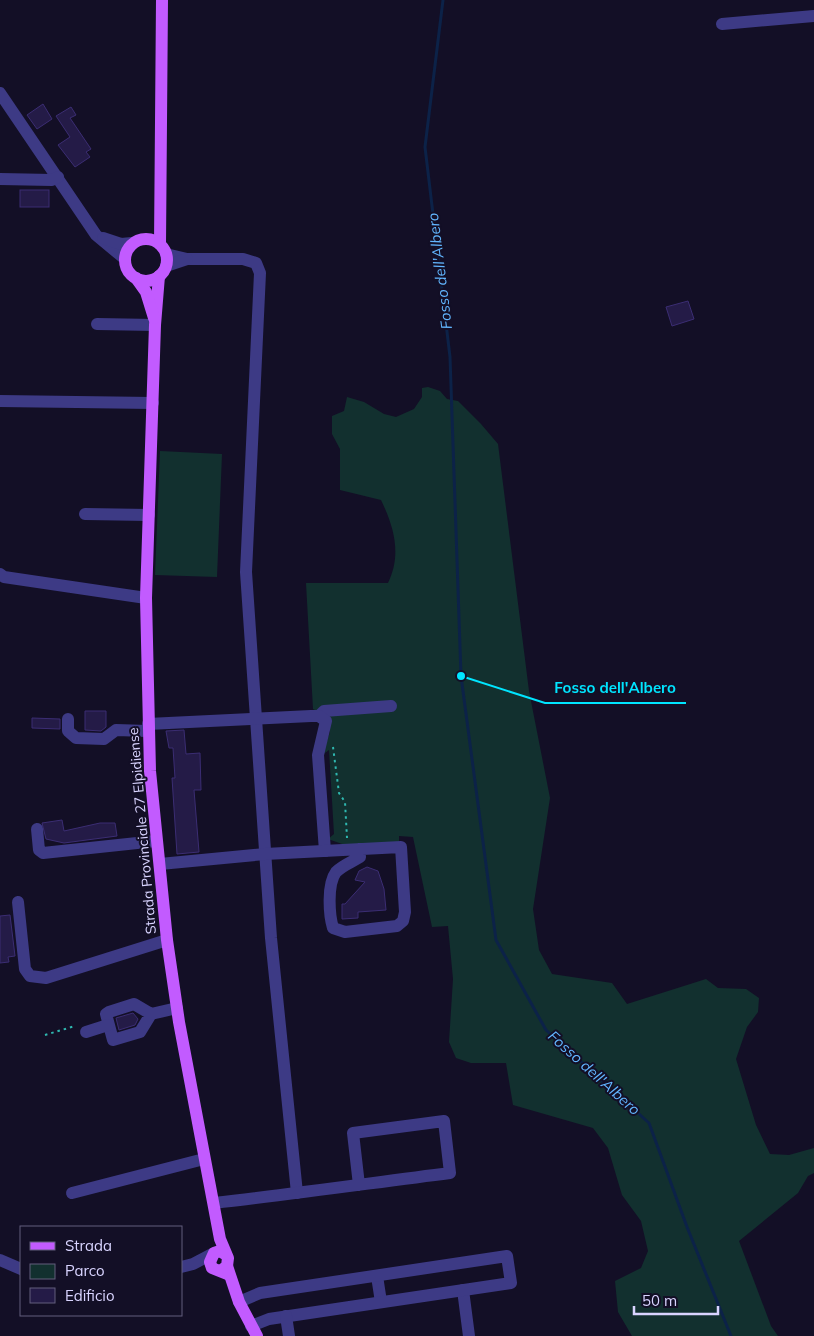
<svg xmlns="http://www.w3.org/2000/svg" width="814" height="1336" font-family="Mulish,sans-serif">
<rect width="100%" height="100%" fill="#130f26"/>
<g fill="#12302f">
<path d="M428,387L440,391L447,399L458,401L481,424L498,444L529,691L550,798L533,909L539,950L552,974L612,983L627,1004L706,979L718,988L746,989L759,998L758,1012L747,1027L736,1059L756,1125L770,1154L789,1155L814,1148V1173L808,1176L798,1193L739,1241L771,1326L778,1336H632L618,1312L615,1281L641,1268L648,1251L641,1221L622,1195L608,1148L593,1128L513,1105L506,1063H471L456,1058L449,1042L453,979L448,926L432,927L413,837L399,836V843L345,845L328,839L334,834L329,750L322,755L330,732L329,717L313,709L306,583H388C402,554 394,527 381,500L340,490V449L332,434V416L344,411L347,397L364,402L384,414L396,417L414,409L422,397V388Z"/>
<polygon points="160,451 222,454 217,577 155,575"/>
</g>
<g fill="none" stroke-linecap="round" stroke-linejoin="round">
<polyline stroke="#0c2248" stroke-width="3" points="443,0 425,147 450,357 461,676 496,940 546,1030 649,1123 687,1227 731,1336"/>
</g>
<g fill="#241b47" stroke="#3b2d73">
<polygon points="43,104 52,119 37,129 27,115"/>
<polygon points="71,107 76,115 70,118 91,149 86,152 90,157 75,167 58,145 70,137 56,116"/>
<rect x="20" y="190" width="29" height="17"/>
<polygon points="688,301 694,319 672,326 666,307"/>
<polygon points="85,711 106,711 106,727 101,731 85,730"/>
<polygon points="32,718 60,719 60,729 32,728"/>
<polygon points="184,730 186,754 200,753 201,790 194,790 199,852 177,854 172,778 175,778 173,748 169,748 166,731"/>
<polygon points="62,820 64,831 100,823 115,823 117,836 64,843 46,839 42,823"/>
<polygon points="367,867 378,871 384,889 386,910 358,912 358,918 342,919 342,904 345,904 365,882 355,880 359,871"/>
<polygon points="10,915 15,956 8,957 9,962 0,963 0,916"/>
<polygon points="133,1013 138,1019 135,1025 119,1030 116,1018"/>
</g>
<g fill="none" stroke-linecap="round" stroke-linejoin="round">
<g stroke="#2fb8b0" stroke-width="2" stroke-dasharray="2.5 4" stroke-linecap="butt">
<polyline points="333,747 339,793 345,802 347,838"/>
<polyline points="45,1035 75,1026"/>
</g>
<g stroke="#3d3a85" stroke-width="12">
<polyline points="722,24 814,16"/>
<polyline points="0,93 96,235 125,259"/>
<polyline points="0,179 52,180 58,177"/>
<polyline points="103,238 121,244 132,243"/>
<polyline points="166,254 187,259 243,259 256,263 260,273 246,572 271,938 297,1193"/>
<polyline points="166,266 187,259"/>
<polyline points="97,324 155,325"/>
<polyline points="0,401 153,403"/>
<polyline points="85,514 149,515"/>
<polyline points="0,574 4,577 146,598"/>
<polyline points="319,716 324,711 391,706"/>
<polyline points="68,719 68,731 76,738 104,739 116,730 147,731"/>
<polyline points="148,724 311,716 319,716 326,721 318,755 325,851"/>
<polyline points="37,829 39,850 43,853 156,841"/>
<path d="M160,864L265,854L401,847L405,912L403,921L397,926L345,932L333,928C329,915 327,884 336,872C343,865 352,862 360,857L359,849"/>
<polyline points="18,902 25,969 30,976 46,978 167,940"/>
<polyline points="151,1014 134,1004 109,1012 106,1014 113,1040 140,1032 151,1014 177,1008"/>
<polyline points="86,1032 108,1025"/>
<polyline points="72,1193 204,1159"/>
<path d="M214,1203C293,1194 371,1183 450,1173L444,1121L353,1133L359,1185"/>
<polyline points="0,1260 21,1269"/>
<polyline points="181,1267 193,1264 212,1254"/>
<polyline points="377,1276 381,1302"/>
<polyline points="463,1290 469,1336"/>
<polyline points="239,1302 260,1293 507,1256 511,1283 269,1319 251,1326"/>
<polyline points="286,1316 289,1336"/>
</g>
<g stroke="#c25bff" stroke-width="12">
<circle cx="146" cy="260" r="21"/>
<polyline points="160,244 162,0"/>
<polyline points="159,276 155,325 146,598 150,771 167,940 179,1022 220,1239 228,1258 227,1266 222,1270"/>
<polyline points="136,278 146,292 154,318"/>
<polyline points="225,1254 220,1251 214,1253 210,1262 212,1268 227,1274"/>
<polyline points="227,1266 239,1302 257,1336"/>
</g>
</g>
<g text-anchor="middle" stroke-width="4" stroke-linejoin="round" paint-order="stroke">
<g font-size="14" fill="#d9d4ff" stroke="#130f26">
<text transform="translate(142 831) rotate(-95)" y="5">Strada Provinciale 27 Elpidiense</text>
</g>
<g font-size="15" font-style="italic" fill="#62b6ff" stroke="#130f26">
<text transform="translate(440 271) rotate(-97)" y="5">Fosso dell'Albero</text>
<text transform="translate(594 1073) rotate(42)" y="5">Fosso dell'Albero</text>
</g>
</g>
<path fill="none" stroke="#00e5ff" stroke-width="2" d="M461 676L545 703H686"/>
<circle fill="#00e5ff" stroke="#130f26" stroke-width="2" cx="461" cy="676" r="5"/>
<g font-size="15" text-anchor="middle" font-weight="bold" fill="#00e5ff" stroke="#130f26" stroke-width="4" stroke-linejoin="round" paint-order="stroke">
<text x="615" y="693">Fosso dell'Albero</text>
</g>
<rect x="20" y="1226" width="162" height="90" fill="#130f26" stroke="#625e7d"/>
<rect x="30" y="1242" width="25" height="8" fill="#c25bff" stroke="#625e7d"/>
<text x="65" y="1251" font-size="15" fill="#d9d4ff">Strada</text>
<rect x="30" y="1264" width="25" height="15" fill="#12302f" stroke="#625e7d"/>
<text x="65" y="1276" font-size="15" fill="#d9d4ff">Parco</text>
<rect x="30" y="1288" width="25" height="15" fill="#241b47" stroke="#625e7d"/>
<text x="65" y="1301" font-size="15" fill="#d9d4ff">Edificio</text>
<path d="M634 1306v8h84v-8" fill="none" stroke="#d9d4ff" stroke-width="2.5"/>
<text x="642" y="1306" font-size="15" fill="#d9d4ff" stroke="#130f26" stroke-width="4" paint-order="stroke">50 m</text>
</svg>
